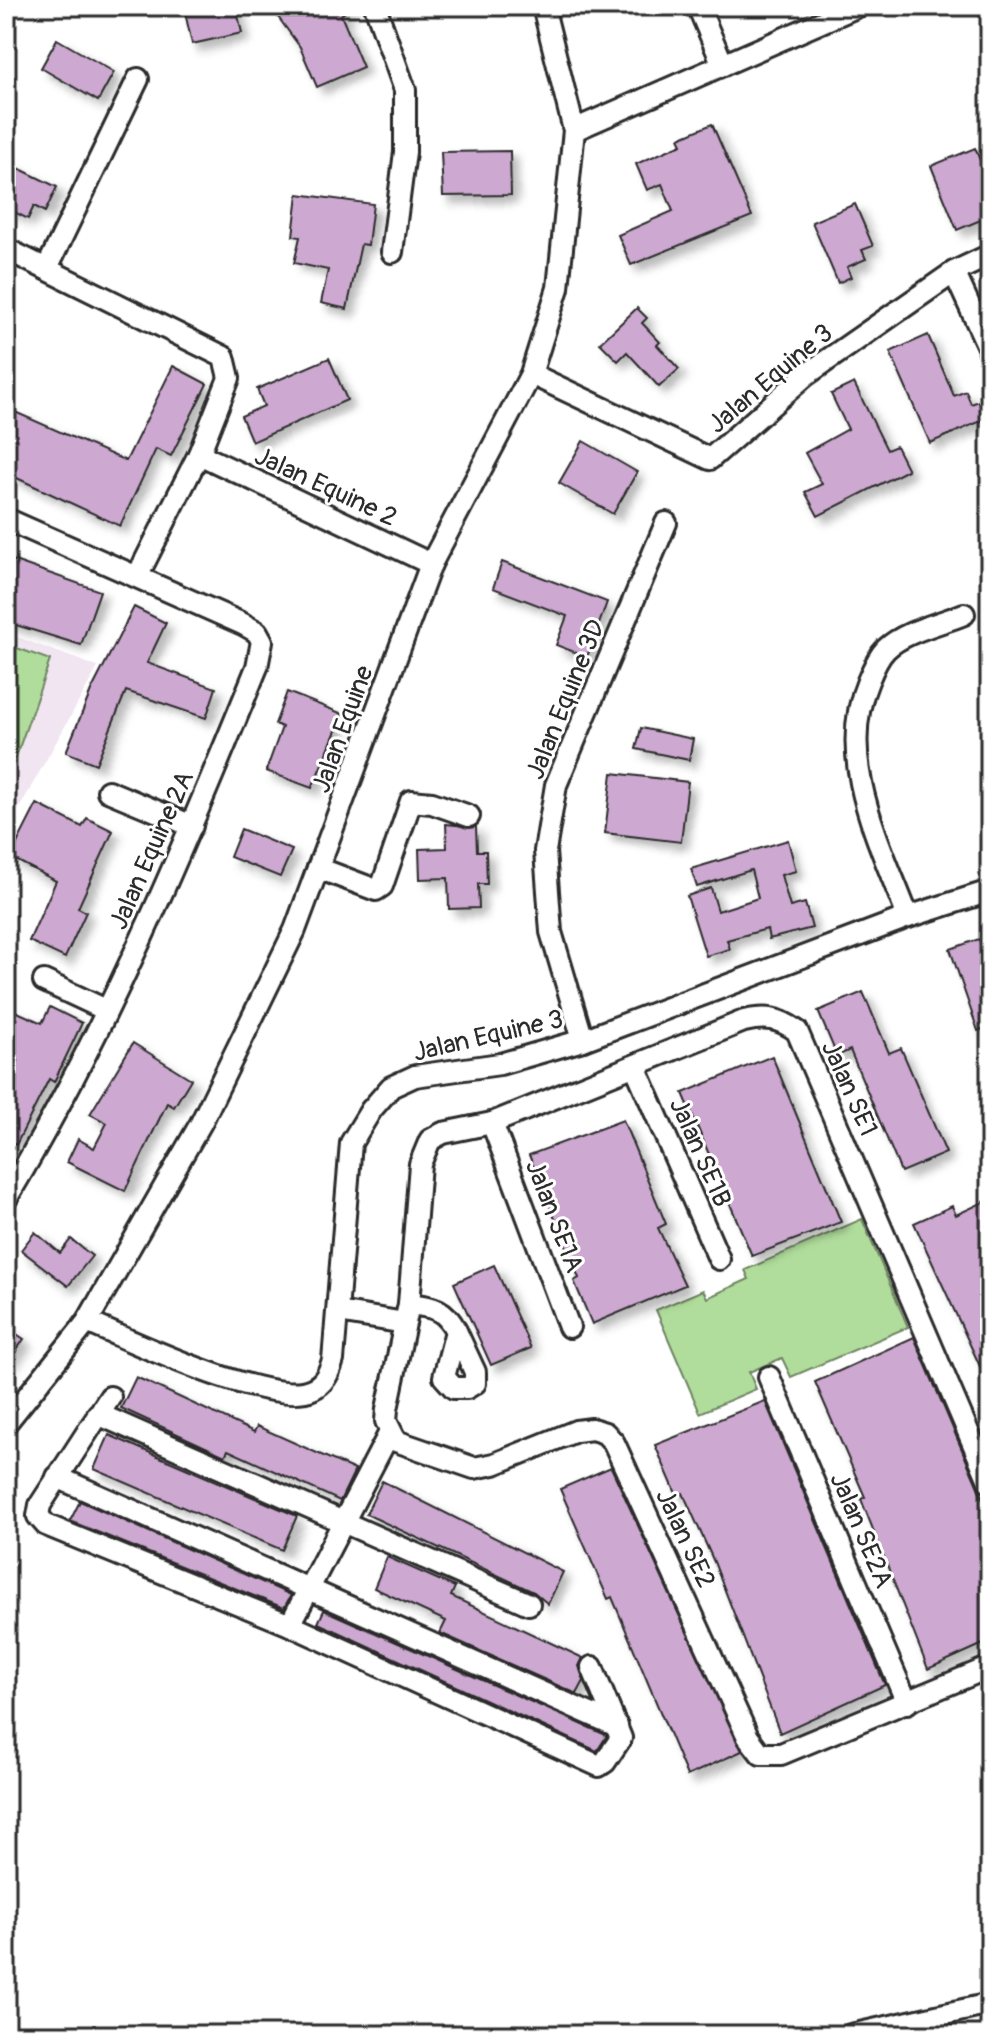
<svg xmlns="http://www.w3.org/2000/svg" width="996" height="2041" font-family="Pangolin,sans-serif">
<defs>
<filter id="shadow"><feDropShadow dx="7" dy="7" stdDeviation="4" flood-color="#0004"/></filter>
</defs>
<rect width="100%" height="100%" fill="#fff"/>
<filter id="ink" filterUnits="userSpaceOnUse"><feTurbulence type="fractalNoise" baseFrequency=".0125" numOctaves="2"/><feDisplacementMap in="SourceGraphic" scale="16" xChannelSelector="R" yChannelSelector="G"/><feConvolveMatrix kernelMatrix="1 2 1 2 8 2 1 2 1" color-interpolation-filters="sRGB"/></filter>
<g filter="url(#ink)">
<polygon fill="#f0e5f1" points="6,633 98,667 6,832"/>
<g fill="#b0dd9b" stroke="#6e8463" stroke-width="2">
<polygon points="6,644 50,660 10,774 6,772"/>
<polygon points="862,1219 908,1327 791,1377 782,1358 749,1372 756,1389 700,1413 656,1310 703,1290 707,1298 749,1279 745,1270"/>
</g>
<g fill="#cda8d1" stroke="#2b2b2b" stroke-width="2" filter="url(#shadow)">
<polygon points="194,6 236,6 242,33 192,44 184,8"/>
<polygon points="292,6 353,6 341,15 363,67 317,87 300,47 278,17"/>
<polygon points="57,39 114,72 98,101 41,68"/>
<polygon points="712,124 752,216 631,265 618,235 673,211 662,184 647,190 636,164 682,144 679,138"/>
<polygon points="975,148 990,184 990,216 957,230 931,166"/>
<polygon points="510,151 511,195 443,196 441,152"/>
<polygon points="6,162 57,187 45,212 34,206 28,219 6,208"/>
<polygon points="298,194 373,204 368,245 361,244 347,309 321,303 328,270 294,263 300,237 293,236"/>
<polygon points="855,204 873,246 862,250 866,259 847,267 851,277 838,283 812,222"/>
<polygon points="637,308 647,318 642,323 660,342 657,345 679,369 659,387 627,352 618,361 600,343"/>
<polygon points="928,335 954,396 966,391 971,404 979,401 986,419 930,443 890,352"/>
<polygon points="329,358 347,400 252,442 241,416 264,406 257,389"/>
<polygon points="173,366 207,384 171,456 156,449 120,526 6,473 6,408 126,461"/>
<polygon points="854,383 887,450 896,446 908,470 818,516 805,492 822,484 805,453 848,429 831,394"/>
<polygon points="583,441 637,472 613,514 559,483"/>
<polygon points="6,558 100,591 81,645 6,622"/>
<polygon points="502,562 607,602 587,657 556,645 567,616 493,588"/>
<polygon points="134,607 166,623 147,663 216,688 206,718 126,691 96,764 66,752 91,691"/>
<polygon points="287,692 343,714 312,788 266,771 282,727 275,724"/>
<polygon points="641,728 693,739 689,760 636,749"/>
<polygon points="612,773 688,782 681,842 605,833"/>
<polygon points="37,804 82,827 87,818 113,831 78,908 86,912 65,958 29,941 56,881 10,857"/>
<polygon points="446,824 476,827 477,851 486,851 487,884 478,884 479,908 449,909 448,878 420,879 419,849 447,848"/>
<polygon points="241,829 292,850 280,877 230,857"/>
<polygon points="788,840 796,871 781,875 790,907 805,903 812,928 769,939 767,929 727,940 730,949 706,956 687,896 711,888 718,911 758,898 751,870 697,887 691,869"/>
<polygon points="979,939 990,972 990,1026 978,1031 950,949"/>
<polygon points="863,992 889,1053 901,1048 946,1153 901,1172 850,1050 837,1056 818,1011"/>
<polygon points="6,1007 42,1023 50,1007 82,1023 54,1082 49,1079 16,1145 6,1140 6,1087 18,1061 6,1056"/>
<polygon points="133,1043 191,1079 174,1107 167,1103 125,1191 67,1162 78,1139 94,1148 107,1123 90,1114"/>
<polygon points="772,1056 841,1222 752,1256 683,1093"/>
<polygon points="623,1120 666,1224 658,1228 685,1285 592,1324 574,1281 579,1278 529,1155"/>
<polygon points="990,1199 990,1388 914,1223 952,1206 956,1215"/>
<polygon points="35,1232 60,1253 71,1239 92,1256 68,1286 21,1250"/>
<polygon points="494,1265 531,1348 491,1365 454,1283"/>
<polygon points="6,1327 24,1339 6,1365"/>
<polygon points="914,1337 986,1506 983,1507 990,1524 990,1641 928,1669 861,1499 865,1497 815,1382"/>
<polygon points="136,1377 254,1432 257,1426 355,1470 340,1501 228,1450 225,1456 121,1408"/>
<polygon points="765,1401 885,1685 780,1733 714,1562 683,1493 677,1496 655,1445"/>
<polygon points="109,1435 297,1516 282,1550 94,1469"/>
<polygon points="611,1467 742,1751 687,1776 612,1597 608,1599 560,1489"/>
<polygon points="382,1481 563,1572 548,1604 534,1592 366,1514"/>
<polygon points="80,1501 291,1595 284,1608 70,1521"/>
<polygon points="387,1557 455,1587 451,1596 583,1658 579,1666 584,1681 577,1694 440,1633 446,1621 374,1588"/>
<polygon points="324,1610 606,1735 606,1737 597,1751 318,1623"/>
</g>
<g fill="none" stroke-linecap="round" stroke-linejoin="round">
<defs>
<g id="minor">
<polyline points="375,6 405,90 405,152 392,252"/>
<polyline points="698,6 723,65"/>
<polyline points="574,130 858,6"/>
<polyline points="6,249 224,357 229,378 199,454 138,575"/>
<polyline points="47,268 138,79"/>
<polyline points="954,272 990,351"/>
<polyline points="531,374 710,459 806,375 954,272 990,255"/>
<polyline points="199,454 431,564"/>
<path d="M6,519L243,624L257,632L262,641L257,667C183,849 107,1030 6,1199"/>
<polyline points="108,791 192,826"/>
<polyline points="318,868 376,890 382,886 411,801 432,803 469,816"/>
<path d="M908,917C880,843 835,759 868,681C872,671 878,657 886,649C905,631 940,624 964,614"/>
<polyline points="44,981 106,1010"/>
<polyline points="583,1040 551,932 545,851 556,785 666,523"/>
<polyline points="635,1066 719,1259"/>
<polyline points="492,1123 569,1327"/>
<path d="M409,1304C433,1307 445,1308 456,1331"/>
<polyline points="338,1312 405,1323"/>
<path d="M87,1322C130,1340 272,1408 312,1389C324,1384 329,1373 333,1360L351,1143L371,1110L391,1087L415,1076L500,1064L583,1040L908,917L990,891"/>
<polygon points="456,1331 475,1372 475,1383 467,1388 454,1388 444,1377"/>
<polyline points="769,1377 907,1703"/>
<polyline points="110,1397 40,1505 38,1516 46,1525 290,1625 599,1766 605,1762 621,1738 592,1667"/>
<polyline points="98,1414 529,1604"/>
<polyline points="6,1423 87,1322 201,1123 295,930 431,564 531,374 558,288 574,130 543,6"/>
<polyline points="57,1477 617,1726"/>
<path d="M990,1483L797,1031C779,1018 766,1016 744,1021L492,1123L443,1133L430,1140L420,1164L409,1304L387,1409L386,1421L396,1441L474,1468L494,1464L576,1431L592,1429L605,1433L614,1443L646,1513L748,1737L761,1754H781L990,1667"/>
<polyline points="290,1625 390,1432"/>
<polyline points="851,2035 990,2004"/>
</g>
</defs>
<use href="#minor" stroke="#2b2b2b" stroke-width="26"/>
<use href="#minor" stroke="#fff" stroke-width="20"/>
</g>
</g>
<g text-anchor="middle" stroke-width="6" stroke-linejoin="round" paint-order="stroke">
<g font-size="26" fill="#2b2b2b" stroke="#fff">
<text transform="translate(770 378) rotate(-40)" y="9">Jalan Equine 3</text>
<text transform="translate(326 486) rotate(25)" y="9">Jalan Equine 2</text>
<text transform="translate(565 699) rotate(-68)" y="9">Jalan Equine 3D</text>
<text transform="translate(342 729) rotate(-70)" y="9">Jalan Equine</text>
<text transform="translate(151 850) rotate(-66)" y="9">Jalan Equine 2A</text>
<text transform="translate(488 1035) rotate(-13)" y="9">Jalan Equine 3</text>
<text transform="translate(850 1088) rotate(66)" y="9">Jalan SE1</text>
<text transform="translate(701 1152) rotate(66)" y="9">Jalan SE1B</text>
<text transform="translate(555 1216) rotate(69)" y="9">Jalan SE1A</text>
<text transform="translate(862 1530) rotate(67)" y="9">Jalan SE2A</text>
<text transform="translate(686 1538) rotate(65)" y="9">Jalan SE2</text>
</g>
</g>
<rect width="996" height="2041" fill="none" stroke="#fff" stroke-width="32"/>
<rect x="16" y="16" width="964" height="2009" fill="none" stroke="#2b2b2b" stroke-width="3" filter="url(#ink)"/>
</svg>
